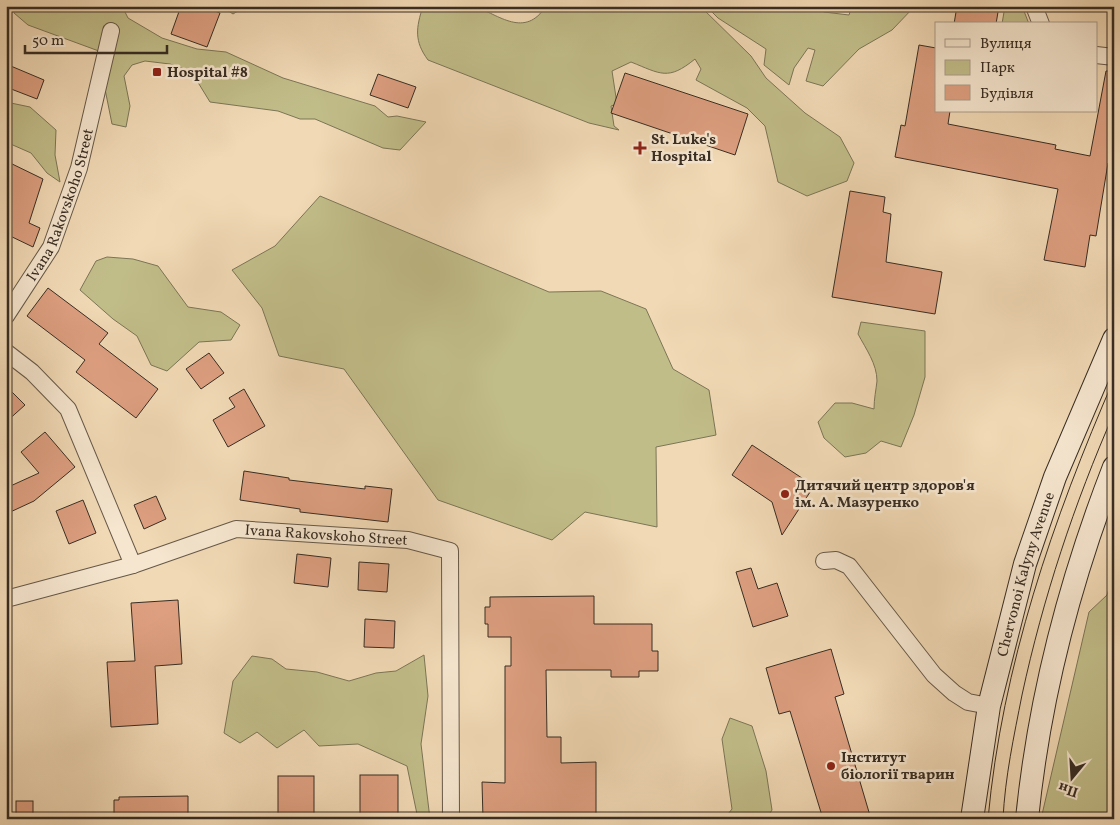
<svg xmlns="http://www.w3.org/2000/svg" width="1120" height="825" font-family="Vollkorn,serif">
<rect width="100%" height="100%" fill="#f1d9b5"/>
<filter id="stains"><feTurbulence type="fractalNoise" baseFrequency=".004" numOctaves="4"/><feColorMatrix values="0 0 0 0 .2 0 0 0 0 .09 0 0 0 0 .02 0 0 0 .5 -.17"/></filter>
<radialGradient id="worn" r=".72"><stop offset=".6" stop-color="#630" stop-opacity="0"/><stop offset="1" stop-color="#630" stop-opacity=".3"/></radialGradient>
<g fill="#c1bd89" stroke="#7c7556">
<polygon points="14,6 122,6 128,18 162,38 197,49 226,52 283,78 375,106 388,117 397,116 426,122 400,150 383,148 315,119 300,119 278,111 210,102 191,71 170,64 145,61 132,65 124,76 130,106 126,127 112,124 103,79 107,54 28,25 14,13"/>
<polygon points="221,6 246,6 233,14"/>
<path d="M423,6C433,6 466,3 474,6C499,15 525,39 546,6H700L751,56L766,78L805,113L840,137L854,163L847,181L807,196L778,182L765,126L747,108L696,80L701,69L695,59C668,81 661,74 631,62L612,71L617,104L611,106L614,126L619,130L589,123L428,60C414,41 416,28 423,6Z"/>
<polygon points="706,6 816,6 824,12 849,15 852,6 915,6 892,30 859,49 823,86 806,81 815,50 808,48 794,68 789,85 764,65 766,49 718,18"/>
<polygon points="1005,6 1022,6 1029,24 1002,24"/>
<polygon points="6,102 30,107 56,130 55,155 60,182 47,173 31,153 6,142"/>
<polygon points="320,196 549,292 601,291 646,309 673,369 709,390 716,435 656,447 657,527 585,512 552,540 438,500 344,369 279,356 262,308 232,270 275,246"/>
<polygon points="107,257 133,259 158,266 188,307 221,312 240,325 231,340 199,342 167,371 151,365 137,336 113,319 80,290 96,261"/>
<path d="M861,322L925,331V377L914,415L901,447L881,441L866,453L845,457L824,438L818,422L835,403H852L874,409C874,399 876,390 877,381C877,364 866,349 858,334Z"/>
<polygon points="1114,572 1114,819 1041,819 1089,612 1107,595"/>
<polygon points="424,655 428,696 421,744 430,819 418,819 407,766 358,744 319,746 304,730 277,748 257,732 240,743 224,733 233,681 252,656 272,659 286,669 317,672 349,681 376,673 396,671"/>
<polygon points="730,718 752,726 766,771 772,810 766,819 724,819 732,809 722,739"/>
</g>
<g fill="#dd9f80" stroke="#382d23">
<polygon points="181,6 202,6 220,13 207,47 171,34"/>
<polygon points="957,6 999,6 996,24 954,24"/>
<polygon points="919,45 936,48 936,111 950,111 948,124 1056,145 1055,149 1090,156 1106,71 1114,71 1114,164 1108,163 1096,236 1090,235 1085,267 1044,260 1058,189 895,157 901,125 905,126"/>
<polygon points="6,64 44,80 37,99 6,87"/>
<polygon points="625,73 748,114 735,155 611,113"/>
<polygon points="378,74 416,87 408,108 370,95"/>
<polygon points="6,161 43,179 29,223 40,228 33,247 6,234"/>
<polygon points="850,191 885,197 883,212 891,214 886,262 942,272 935,314 832,297"/>
<polygon points="48,288 108,333 99,344 158,389 136,418 76,372 85,360 27,316"/>
<polygon points="209,353 224,373 201,389 186,369"/>
<polygon points="6,386 25,405 6,422"/>
<polygon points="244,389 265,426 228,447 213,420 235,407 229,398"/>
<polygon points="45,432 75,467 34,501 6,514 6,488 39,473 21,452"/>
<polygon points="752,445 814,486 782,535 772,502 732,475"/>
<polygon points="244,471 289,478 289,480 365,489 365,486 392,489 388,522 300,512 300,509 240,500"/>
<polygon points="156,496 166,519 144,529 134,505"/>
<polygon points="83,500 96,533 69,544 56,511"/>
<polygon points="297,554 331,558 328,587 294,583"/>
<polygon points="359,562 389,564 387,592 358,590"/>
<polygon points="751,568 758,589 777,583 788,616 753,627 736,572"/>
<polygon points="594,596 594,624 652,624 652,651 658,651 658,671 639,671 639,677 611,677 611,670 546,670 547,737 561,737 561,763 596,762 596,819 483,819 482,782 505,783 505,666 511,666 511,637 488,637 488,624 485,624 485,607 490,607 490,597"/>
<polygon points="178,600 182,664 155,666 158,724 111,727 107,662 135,661 131,603"/>
<polygon points="365,619 395,621 394,648 364,647"/>
<polygon points="831,649 844,694 835,697 871,819 823,819 790,711 779,714 766,668"/>
<rect x="360" y="775" width="38" height="44"/>
<rect x="278" y="776" width="36" height="43"/>
<polygon points="188,796 188,819 114,819 114,800 119,800 119,797"/>
<rect x="16" y="801" width="17" height="18"/>
</g>
<g fill="none" stroke-linecap="round" stroke-linejoin="round">
<defs>
<g id="minor">
<polyline points="1034,6 1041,24"/>
<polyline points="1096,55 1114,57"/>
<path id="s1" d="M6,316L51,247L79,168L111,31"/>
<polyline points="6,352 32,372 68,409 133,565"/>
<polyline points="824,561 836,560 849,566 934,675 954,693 968,702 989,706"/>
<path id="s2" d="M6,599L133,565L236,529L408,540L450,551L451,819"/>
</g>
<g id="secondary">
<path id="s3" d="M972,819L989,706L1025,564L1055,477L1114,339"/>
<path d="M1027,819C1039,699 1070,580 1114,467"/>
</g>
</defs>
<use href="#minor" stroke="#665848" stroke-width="18"/>
<use href="#secondary" stroke="#382d23" stroke-width="24"/>
<use href="#minor" stroke="#f6e6cf" stroke-width="16"/>
<use href="#secondary" stroke="#f6e6cf" stroke-width="22"/>
<g stroke="#382d23" stroke-width="1">
<path d="M988,819C1002,666 1053,519 1114,379"/>
<path d="M1003,819C1005,777 1014,736 1022,695C1043,598 1074,504 1114,413"/>
</g>
</g>
<g fill="#8f2418" stroke="#f6e6cf" stroke-width="2">
<rect x="152" y="67" width="10" height="10" rx="2.5"/>
<path d="M637.5 140.5h5v5h5v5h-5v5h-5v-5h-5v-5h5z"/>
<circle cx="785" cy="494" r="5"/>
<circle cx="831" cy="766" r="5"/>
</g>
<g text-anchor="middle" stroke-width="5" stroke-linejoin="round" paint-order="stroke">
<g font-size="15" font-weight="bold" fill="#382d23" stroke="#f6e6cf" text-anchor="start">
<text x="167" y="77">Hospital #8</text>
<text x="651" y="144">St. Luke's<tspan x="651" dy="17">Hospital</tspan></text>
<text x="795" y="490">Дитячий центр здоров'я<tspan x="795" dy="17">ім. А. Мазуренко</tspan></text>
<text x="841" y="762">Інститут<tspan x="841" dy="17">біології тварин</tspan></text>
</g>
<g font-size="15" fill="#382d23" stroke="#f6e6cf">
<text dy="5" stroke="none"><textPath href="#s1" startOffset="125">Ivana Rakovskoho Street</textPath></text>
<text dy="5" stroke="none"><textPath href="#s2" startOffset="331">Ivana Rakovskoho Street</textPath></text>
<text dy="5" stroke="none"><textPath href="#s3" startOffset="251">Chervonoi Kalyny Avenue</textPath></text>
</g>
</g>
<rect width="1120" height="825" fill="none" stroke="#f1d9b5" stroke-width="25"/>
<rect x="8" y="8" width="1105" height="810" fill="none" stroke="#382d23" stroke-width="2.5"/>
<rect x="12" y="12" width="1095" height="800" fill="none" stroke="#382d23"/>
<rect x="935" y="22" width="162" height="90" fill="#f6e6cf" stroke="#aa9c8a"/>
<rect x="945" y="39" width="25" height="8" fill="#f6e6cf" stroke="#aa9c8a"/>
<text x="980" y="48" font-size="15" fill="#382d23">Вулиця</text>
<rect x="945" y="60" width="25" height="15" fill="#c1bd89" stroke="#aa9c8a"/>
<text x="980" y="72" font-size="15" fill="#382d23">Парк</text>
<rect x="945" y="85" width="25" height="15" fill="#dd9f80" stroke="#aa9c8a"/>
<text x="980" y="98" font-size="15" fill="#382d23">Будівля</text>
<g transform="translate(1072 778) rotate(198)" stroke="#f6e6cf" stroke-width="4" paint-order="stroke">
<path d="M0-4L9 19L0 12L-9 19Z" fill="#382d23"/>
<text y="-8" font-size="14" font-weight="bold" text-anchor="middle" fill="#382d23">Пн</text>
</g>
<path d="M25 45v8h142v-8" fill="none" stroke="#382d23" stroke-width="2.5"/>
<text x="32" y="45" font-size="15" fill="#382d23" stroke="#f6e6cf" stroke-width="4" paint-order="stroke">50 m</text>
<rect width="100%" height="100%" filter="url(#stains)"/>
<rect width="100%" height="100%" fill="url(#worn)"/>
</svg>
